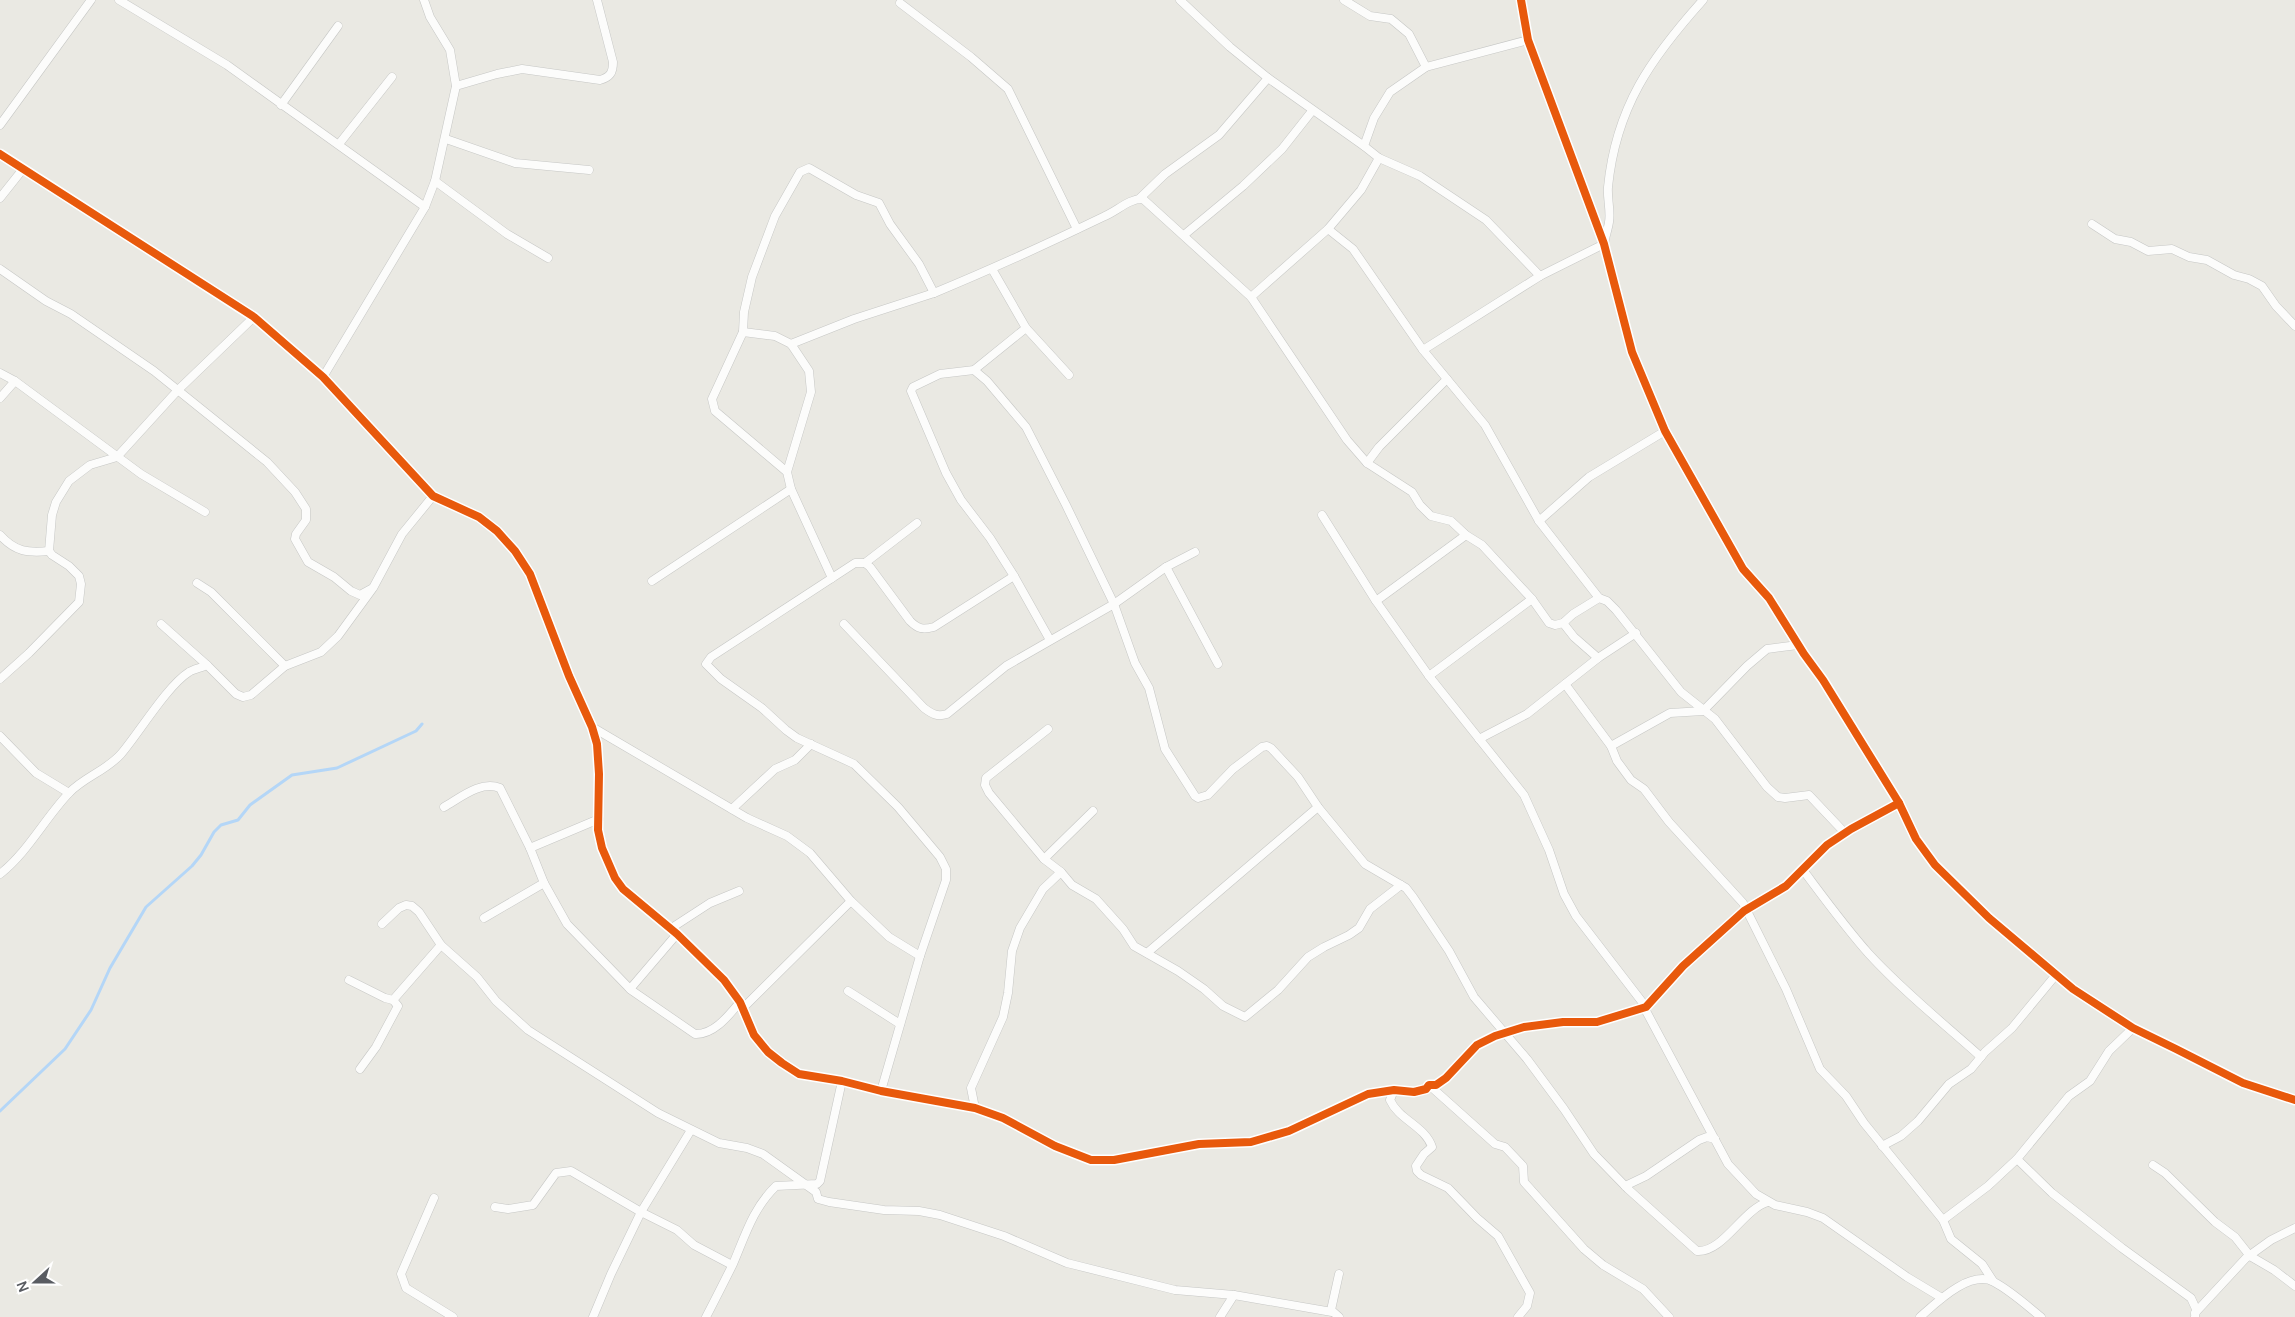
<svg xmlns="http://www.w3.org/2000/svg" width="2295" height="1317" font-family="Manrope,sans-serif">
<rect width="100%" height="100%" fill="#eae9e3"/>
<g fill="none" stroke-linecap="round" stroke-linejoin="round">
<polyline stroke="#b4d6f7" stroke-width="3" points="0,1111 65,1049 91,1010 110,968 146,907 192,866 201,855 214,832 221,825 238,820 250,805 292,775 337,768 416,731 422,724"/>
<defs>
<g id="street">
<polyline points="119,0 227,65 425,207"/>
<polyline points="1180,0 1230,47 1268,78"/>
<polyline points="1344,0 1370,16 1391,19 1409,34 1426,67"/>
<polyline points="1521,0 1528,40 1604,244 1632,352 1665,431 1743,569 1769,598 1804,654 1823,680 1899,803 1916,839 1935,865 1989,918 2073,989 2133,1028 2176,1049 2243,1083 2295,1100"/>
<polyline points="900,3 971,57 1008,89 1077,229"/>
<path d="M456,86L497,74L522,69L600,80C610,77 613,73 613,62L597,0"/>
<polyline points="281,105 338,26"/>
<polyline points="0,125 91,0"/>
<polyline points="446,139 515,163 589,170"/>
<polyline points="339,144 392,77"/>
<polyline points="0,154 254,317 323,377 433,496 479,517 497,531 515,551 530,574 569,676 592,727 597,744 599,774 598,830 602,848 615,878 623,889 677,934 724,980 740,1002 754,1035 768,1052 782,1063 799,1074 842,1081 881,1091 975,1108 1003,1118 1055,1146 1091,1160 1114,1160 1199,1144 1251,1142 1289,1131 1368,1094 1394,1090 1414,1092 1426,1089 1429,1085 1436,1085 1446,1078 1477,1045 1495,1036 1524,1027 1563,1022 1597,1022 1646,1007 1683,966 1744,911 1786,886 1827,845 1851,829 1899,803"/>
<polyline points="1379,158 1364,146 1374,118 1390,92 1426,67 1528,40"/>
<polyline points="435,181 507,234 548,258"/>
<polyline points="0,198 23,169"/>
<polyline points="1139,199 1165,174 1219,135 1268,78 1364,146"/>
<polyline points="2092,224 2115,239 2131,242 2148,251 2172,249 2189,257 2207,260 2234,275 2249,279 2262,286 2276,306 2295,326"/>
<polyline points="1328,229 1353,249 1423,350"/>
<polyline points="1184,235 1243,186 1282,149 1312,111"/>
<polyline points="0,269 46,301 71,314 154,371 267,462 295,492 306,509 306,520 296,534 295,539 308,562 334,577 351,591 360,595 371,589"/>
<polyline points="992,269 1026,328 1069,375"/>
<polyline points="1540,276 1423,350 1485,425 1539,521 1599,598"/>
<path d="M934,293C992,269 1049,243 1105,216C1117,211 1130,198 1143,199L1251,297L1347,440L1367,463L1412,492L1420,505L1431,516L1451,521L1466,535L1482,545L1532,599L1549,623L1555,625L1563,623L1573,614L1599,598L1607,601L1616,610L1681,692L1715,719L1767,787L1778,797L1785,798L1809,795L1845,833"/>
<path d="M1251,297L1328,229L1361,190L1379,158L1420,176L1486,220L1540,276L1604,244C1605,237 1608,229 1609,222C1611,211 1607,199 1608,187C1616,107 1651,58 1703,0"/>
<polyline points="1026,328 974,370 940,374 913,387 911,391 946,473 961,500 990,538 1014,576 1050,640"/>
<polyline points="743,332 744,312 752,277 775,216 800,172 809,168 856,195 879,203 890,224 919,264 934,293 854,319 791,344"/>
<path d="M974,370L987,381L1026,427L1066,505L1114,604L1135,663L1149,688L1165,749L1195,796L1198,798L1208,795L1233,769L1262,747L1267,746L1271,748L1298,777L1318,807L1365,864L1406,888L1413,897L1449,951L1474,997L1527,1059L1564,1109L1594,1154L1628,1189L1697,1251C1723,1253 1743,1209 1768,1202"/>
<polyline points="0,373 15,381 141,474 205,512"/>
<polyline points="323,377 425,207 435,181 456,86 450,50 430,17 424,0"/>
<polyline points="0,398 15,381"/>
<polyline points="1367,463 1379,447 1447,379"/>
<polyline points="787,472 811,392 809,371 791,344 775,336 743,332 712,399 715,411 787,472 791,489 832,578"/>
<polyline points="1322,515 1376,601 1429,676 1524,795 1549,850 1564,894 1576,916 1646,1007 1646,1011 1728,1164 1756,1194 1775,1205 1807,1212 1823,1218 1907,1277 1942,1298"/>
<polyline points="1539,521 1589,477 1665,431"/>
<path d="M0,535C15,552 28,553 49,551"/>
<polyline points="865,563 917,523"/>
<polyline points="1166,567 1218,664"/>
<polyline points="652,581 791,489"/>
<polyline points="197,583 211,592 285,666"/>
<polyline points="1376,601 1466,535"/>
<polyline points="1563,623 1574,637 1598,658"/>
<polyline points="161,624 207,665"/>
<path d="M844,624L924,708C932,714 937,717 947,714L1006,666L1114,604L1166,567L1195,552"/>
<polyline points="1798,645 1767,649 1747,666 1703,711 1670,713 1611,746 1617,761 1631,780 1644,789 1669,822 1743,903 1786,989 1820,1069 1846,1096 1864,1123 1943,1220 1951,1239 1982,1264 1993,1281"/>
<polyline points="1429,676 1532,599"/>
<polyline points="0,679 29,653 79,602 81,584 79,576 69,566 52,555 49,551 52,515 56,502 69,481 90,465 117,457 178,390 254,317"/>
<polyline points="1565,684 1611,746"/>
<polyline points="592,727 747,818 787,836 810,853 851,901 889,937 920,956"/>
<polyline points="1048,729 986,778 985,785 989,793 1044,859 1061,872 1072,885 1096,899 1123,929 1134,946 1178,971 1204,989 1223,1006 1245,1017 1278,990 1308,957 1324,947 1349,935 1359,928 1370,909 1401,885"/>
<polyline points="0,736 36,773 69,793"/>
<polyline points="1479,739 1527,714 1598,658 1636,633"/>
<path d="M444,807C460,798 481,780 500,788L530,848L599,819"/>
<polyline points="732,809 775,769 795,760 811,744"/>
<path d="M530,848L544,883L567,924L631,990L695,1034C714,1035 729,1015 740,1002"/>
<polyline points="1044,859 1093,811"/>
<path d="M1803,870C1824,898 1845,927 1869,954C1903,991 1943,1023 1981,1057"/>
<path d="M0,874C28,852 45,818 69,793C84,777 106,771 121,754C139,733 167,686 189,672C194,669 201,668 207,665L236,694L243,697L251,695L285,666L321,652L338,636L373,588L402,534L433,496"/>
<polyline points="484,918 544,883"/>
<polyline points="382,924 399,908 406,905 412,906 419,912 441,945 477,977 496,1001 528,1030 658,1113 719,1143 747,1148 763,1154 816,1192 818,1199 829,1202 884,1210 919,1211 940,1215 1004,1236 1067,1263 1175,1290 1234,1295 1332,1312"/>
<polyline points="670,929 710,903 739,891"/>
<polyline points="1147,953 1318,807"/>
<polyline points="349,980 385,998 393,1000 441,945"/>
<polyline points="630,989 677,934"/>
<polyline points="848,991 900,1024"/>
<polyline points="743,1008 851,901"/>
<polyline points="2133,1028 2109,1051 2090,1081 2069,1096 2017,1159 2052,1193 2122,1248 2191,1298 2196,1309 2195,1317"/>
<polyline points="360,1069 376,1047 398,1006 393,1000"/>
<polyline points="1429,1085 1495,1144 1505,1147 1523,1166 1524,1182 1584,1249 1603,1265 1643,1289 1669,1317"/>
<path d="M1394,1090L1390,1100C1399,1120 1425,1126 1432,1147L1424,1154L1416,1166L1417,1171L1421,1175L1448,1188L1477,1218L1498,1236L1530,1293L1527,1306L1518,1317"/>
<path d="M881,1091L920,956L946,880V869L940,857L898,807L854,764L797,738L786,730L762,708L721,679L706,664L711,657L855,563H865L870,567L910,621C918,629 923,630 934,627L1014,576"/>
<polyline points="975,1108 971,1088 1003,1017 1008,993 1012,951 1020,928 1043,889 1061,872"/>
<polyline points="1882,1146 1901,1136 1918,1121 1949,1084 1971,1069 1985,1052 2012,1028 2055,976"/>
<polyline points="2153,1165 2165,1173 2215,1222 2235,1237 2250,1256 2274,1270 2295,1286"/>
<polyline points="1625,1186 1646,1176 1699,1140 1707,1137 1715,1139"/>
<polyline points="434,1198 401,1274 406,1288 453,1317"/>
<polyline points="495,1207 508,1209 533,1205 556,1173 571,1171 641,1212 677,1230 694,1245 732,1265"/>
<polyline points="1943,1220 1988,1186 2017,1159"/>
<polyline points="1339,1274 1331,1310 1339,1317"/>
<polyline points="2195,1313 2246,1258 2271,1240 2295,1228"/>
<polyline points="593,1317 611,1274 641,1212 691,1130"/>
<path d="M706,1317C715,1300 724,1282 733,1264C745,1236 753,1208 776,1186L817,1184L820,1181L842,1081"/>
<polyline points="1220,1317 1234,1295"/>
<path d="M1920,1317C1936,1303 1970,1269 1994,1282C2011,1291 2026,1305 2041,1317"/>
</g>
</defs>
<use href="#street" stroke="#c6c7c5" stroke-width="9"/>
<use href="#street" stroke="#fcfcfb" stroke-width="8"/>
<defs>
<g id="cycleway">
<polyline points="1521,0 1528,40 1604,244 1632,352 1665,431 1743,569 1769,598 1804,654 1823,680 1899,803 1916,839 1935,865 1989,918 2073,989 2133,1028 2176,1049 2243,1083 2295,1100"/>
<polyline points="0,154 254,317 323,377 433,496 479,517 497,531 515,551 530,574 569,676 592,727 597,744 599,774 598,830 602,848 615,878 623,889 677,934 724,980 740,1002 754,1035 768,1052 782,1063 799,1074 842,1081 881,1091 975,1108 1003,1118 1055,1146 1091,1160 1114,1160 1199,1144 1251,1142 1289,1131 1368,1094 1394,1090 1414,1092 1426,1089 1429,1085 1436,1085 1446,1078 1477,1045 1495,1036 1524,1027 1563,1022 1597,1022 1646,1007 1683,966 1744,911 1786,886 1827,845 1851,829 1899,803"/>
</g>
</defs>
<use href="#cycleway" stroke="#fff" stroke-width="11"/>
<use href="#cycleway" stroke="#e8590c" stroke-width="8"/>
</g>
<g transform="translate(35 1282) rotate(249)" stroke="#ffffff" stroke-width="4" paint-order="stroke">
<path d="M0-4L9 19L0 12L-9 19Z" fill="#595c62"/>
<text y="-8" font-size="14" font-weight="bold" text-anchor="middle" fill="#595c62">N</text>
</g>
</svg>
